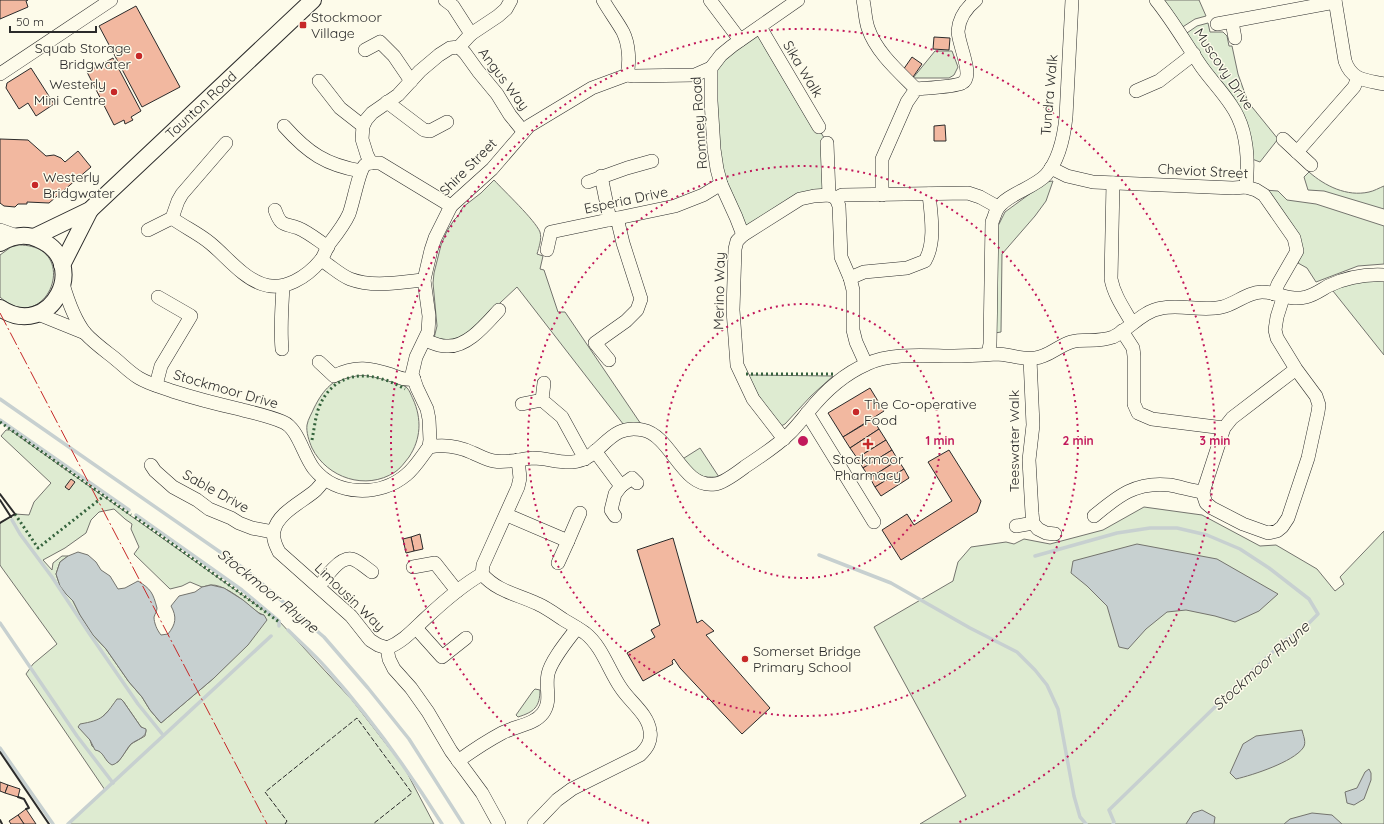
<svg xmlns="http://www.w3.org/2000/svg" width="1384" height="824" font-family="Quicksand,sans-serif">
<rect width="100%" height="100%" fill="#fdfbea"/>
<g fill="#deebd1" stroke="#74746e" fill-rule="evenodd">
<polygon points="1159,0 1199,0 1206,16 1195,19 1181,28"/>
<polygon points="1208,23 1210,32 1223,32 1227,36 1229,46 1232,46 1238,74 1248,102 1278,139 1260,162 1252,159 1251,148 1184,35 1197,26"/>
<polygon points="760,27 827,143 829,195 814,196 743,235 717,169 716,61"/>
<polygon points="935,51 952,51 958,67 954,75 949,78 913,78"/>
<path d="M1309,172C1325,186 1347,197 1369,192C1374,191 1379,188 1384,186V209L1324,191L1308,190L1304,177Z"/>
<path d="M494,180C504,191 535,220 540,232C542,239 539,247 537,254L543,256L540,269L544,270L558,312H565L645,430L627,429L517,287L469,332C456,341 450,341 434,338L437,326L433,283L434,273L441,245L447,231L454,220L458,216L463,207L481,193Z"/>
<polygon points="1053,181 1046,201 1035,216 1002,254 1001,332 995,333 998,226 1005,212 1046,182"/>
<polygon points="1264,190 1278,191 1287,200 1316,204 1384,226 1384,264 1358,266 1316,282 1307,268 1298,263 1300,257"/>
<path d="M19,245C83,245 47,339 0,297V255L11,247Z"/>
<polygon points="1384,275 1384,355 1329,286"/>
<path d="M353,373C370,376 391,377 406,387C409,389 411,395 413,399C422,419 421,439 409,457C405,462 400,469 395,472C366,491 327,478 312,448C309,441 306,432 307,425C308,419 312,413 314,408C324,388 333,380 353,373Z"/>
<polygon points="746,375 833,376 811,396 785,424 781,426 771,416"/>
<path d="M6,430H10L279,621L352,700L404,767L434,824H69L105,790L26,674L33,664L57,644L2,568L0,565V523L15,514L29,515L34,502L51,483L1,436ZM114,509L125,519L132,524L131,529L139,547L134,554L170,589L182,586L190,582L202,587C204,587 208,585 211,585C221,584 238,596 245,602C251,607 257,613 264,615L231,661L214,678L161,723L150,710L142,697L129,682L106,649L93,635L80,615L73,601L66,594L60,586L56,574L60,562L68,556H62L53,563L52,570L43,560L65,548L86,533L91,520L99,512ZM123,701L141,727L146,730L145,736L131,744L118,762L109,763L102,753L92,746L90,740V723L99,720L110,709Z"/>
<path d="M700,448L719,477C697,478 696,475 681,460Z"/>
<polygon points="1144,507 1202,515 1260,546 1276,545 1317,569 1335,591 1344,584 1340,577 1384,531 1384,824 920,824 966,796 874,627 953,581 958,562 971,547 1006,542 1014,544 1024,539 1050,544 1103,530"/>
<path d="M535,689L540,690C540,707 534,712 518,717L516,715L533,691Z"/>
</g>
<g fill="#c7d0d0" stroke="#74746e">
<polygon points="1137,544 1217,559 1278,594 1259,611 1235,622 1215,616 1186,610 1167,612 1146,629 1128,649 1119,647 1107,606 1087,586 1071,573 1073,561"/>
<path d="M78,552L88,555L96,562L101,570L110,576L118,589L125,588L138,581C151,589 153,593 157,608C157,611 155,614 154,617C154,623 157,630 161,635L168,634C176,624 177,617 171,606L179,596L195,592L202,587L211,585L224,588L243,600L260,614L264,615L267,620L248,645L214,678L161,723L150,710L142,697L129,682L106,649L93,635L80,615L73,601L66,594L60,586L56,574L60,562L68,556Z"/>
<path d="M117,699H121L123,701L141,727L146,729C147,738 137,739 131,744C125,750 121,763 112,765C104,761 104,751 95,750L90,740L78,727L80,724C103,720 104,717 117,699Z"/>
<path d="M1302,730C1303,735 1307,743 1303,748C1293,762 1253,775 1236,779L1230,773L1243,744L1256,736Z"/>
<polygon points="1369,769 1371,773 1371,780 1364,799 1354,805 1347,803 1345,792 1357,788 1365,772"/>
<polygon points="1202,810 1215,817 1214,824 1186,824 1193,813"/>
<polygon points="1312,813 1332,815 1342,824 1284,824 1290,819"/>
</g>
<g fill="none" stroke-linecap="round" stroke-linejoin="round">
<g stroke="#c7d0d0" stroke-width="3.5">
<polyline points="0,399 246,570 324,637 368,688 409,739 463,824"/>
<polyline points="0,420 129,510"/>
<polyline points="136,515 242,590 279,621 279,626"/>
<polyline points="12,520 20,534 52,577 89,633 138,704 163,735"/>
<polyline points="819,555 891,583 970,628 1017,652 1035,670 1047,685 1058,709 1074,796 1080,817 1086,824"/>
<polyline points="1035,556 1117,533 1150,528 1177,528 1207,535 1240,549 1269,568 1309,599 1318,614 1303,629 1288,638 1252,671 1109,810 1114,822 1113,824"/>
<polyline points="0,623 77,736 113,783"/>
<path d="M288,630C301,643 315,655 327,669C370,717 408,770 442,824"/>
<polyline points="0,748 53,824"/>
<polyline points="68,824 271,636"/>
</g>
</g>
<g fill="#f2b8a0" stroke="#2b2b2b">
<polygon points="0,0 28,0 26,1 28,7 0,19"/>
<polygon points="136,6 180,87 142,107 99,26"/>
<polygon points="934,37 950,38 949,50 933,49"/>
<polygon points="912,57 922,64 913,77 903,70"/>
<polygon points="113,58 141,111 131,117 133,120 125,124 124,120 114,125 87,72"/>
<polygon points="31,68 54,104 36,116 28,103 19,109 6,88 7,83"/>
<polygon points="945,125 946,141 934,141 934,126"/>
<polygon points="0,139 28,140 46,156 54,155 61,158 65,162 78,151 91,167 49,203 27,202 27,204 18,204 15,207 4,206 0,203"/>
<polygon points="870,388 884,411 843,437 828,413"/>
<polygon points="873,419 879,429 850,448 843,437"/>
<polygon points="879,429 886,440 857,458 850,448"/>
<polygon points="886,440 892,450 863,468 857,458"/>
<polygon points="892,450 898,460 870,478 863,468"/>
<polygon points="949,450 981,501 977,512 901,560 882,530 907,514 914,525 952,501 928,462"/>
<polygon points="898,460 904,469 875,487 870,478"/>
<polygon points="904,469 909,478 881,496 875,487"/>
<polygon points="71,479 75,482 69,490 65,487"/>
<polygon points="420,534 423,549 414,551 411,537"/>
<polygon points="411,537 414,551 406,553 403,539"/>
<polygon points="673,538 697,623 702,620 714,631 706,635 770,708 742,734 680,668 674,659 672,661 673,664 643,681 627,653 655,637 651,630 660,625 637,550"/>
<polygon points="0,782 8,785 5,793 0,791"/>
<polygon points="8,785 20,789 18,797 5,793"/>
<polygon points="26,809 36,824 24,824 18,815"/>
<polygon points="18,815 24,824 11,824 9,821"/>
</g>
<g fill="none" stroke-linecap="round" stroke-linejoin="round">
<defs>
<g id="minor">
<polyline points="445,0 453,6 471,34"/>
<path d="M603,0C609,11 617,21 623,32C629,44 630,62 627,75"/>
<polyline points="710,0 740,40"/>
<path d="M863,0C865,9 865,19 868,28C876,52 898,71 916,89"/>
<path d="M1156,0C1173,21 1186,44 1201,66C1210,79 1222,91 1231,105C1248,129 1249,159 1246,187"/>
<path d="M1335,0L1345,61C1352,81 1366,80 1384,84"/>
<polyline points="1232,22 1235,38"/>
<polyline points="1217,24 1335,2"/>
<polyline points="760,27 819,127"/>
<polyline points="459,47 465,53 478,71 497,94 510,115 523,131"/>
<polyline points="365,50 380,42 394,56 411,81"/>
<polyline points="0,74 111,0"/>
<polyline points="319,81 340,108 363,126"/>
<polyline points="1136,91 1159,81 1194,54"/>
<polyline points="387,102 424,130 430,131 447,122"/>
<path d="M284,126C308,153 326,165 361,171"/>
<polyline points="1283,139 1311,165"/>
<polyline points="827,143 829,195"/>
<polyline points="1297,152 1354,87 1358,78"/>
<polyline points="371,163 367,155 362,139 363,126 366,120 372,113 398,95 420,71 439,55 450,48 459,47 471,34 498,16 506,9 511,0"/>
<polyline points="1051,168 1067,176 1093,182 1233,188 1246,187 1256,190 1264,195 1294,238 1297,251 1278,284 1274,294"/>
<polyline points="601,176 610,220"/>
<polyline points="588,182 627,168 652,161"/>
<path d="M1113,183L1111,279C1114,295 1124,309 1132,323"/>
<path d="M882,195V159L907,102L916,89C927,88 954,87 962,83C975,77 958,44 958,31C959,18 966,8 976,0"/>
<polyline points="836,198 839,206 841,257 850,278 853,290 853,330 856,342 866,364"/>
<path d="M275,210C281,227 284,223 298,228C308,232 319,241 328,247"/>
<path d="M172,218C184,227 198,233 210,243C226,256 242,277 262,284C284,292 307,277 321,260C324,256 326,249 329,244C336,235 344,225 349,214C353,204 359,170 365,165C369,162 376,163 380,163L451,206"/>
<polyline points="0,230 17,236"/>
<polyline points="148,230 172,218 178,201 182,194 226,143"/>
<polyline points="743,235 736,217 721,184 717,169 714,149 711,101 711,68 721,55 732,46 798,0"/>
<polyline points="547,250 551,232 675,206 703,195 721,184"/>
<path d="M321,260C331,266 340,275 350,279C374,288 400,282 424,280"/>
<path d="M850,278L864,272L907,268L925,261C936,242 931,215 929,194"/>
<path d="M63,284C68,301 74,319 85,333C93,342 104,350 113,357C122,364 129,372 139,378C149,384 161,387 172,391C194,398 217,404 239,409C254,413 269,416 283,422C298,428 303,455 314,469C336,496 380,497 406,475C415,468 422,456 429,447C445,444 458,446 473,453C480,456 487,460 494,461C507,463 521,459 533,458C546,458 559,463 572,462C602,460 607,422 643,430C672,436 682,489 715,484C724,483 738,472 746,466C761,456 777,446 790,433C797,426 803,418 809,411C825,391 844,374 867,364C891,352 928,356 954,356C968,356 982,355 996,354C1009,354 1022,360 1035,358C1048,357 1058,346 1071,342C1084,338 1097,343 1113,337C1130,329 1142,311 1162,308C1182,304 1202,312 1222,307C1236,304 1247,292 1262,292C1278,292 1288,301 1306,297C1314,295 1321,290 1328,286C1345,278 1365,274 1384,275"/>
<polyline points="1283,298 1277,317 1275,330 1277,338 1296,369 1316,396 1319,405 1318,412 1308,458 1288,518 1282,527 1277,531 1268,533 1243,524 1212,508 1206,503 1204,497 1203,492 1224,428 1232,418 1296,369"/>
<polyline points="38,314 85,333"/>
<polyline points="1122,331 1133,348 1134,356 1134,404 1138,413 1152,419 1224,428"/>
<path d="M425,340C431,342 438,346 446,346C467,348 486,324 499,310"/>
<path d="M282,349C280,328 282,307 283,286"/>
<path d="M988,354L990,344L992,222C994,218 995,212 998,208C1007,194 1034,188 1046,175C1059,160 1064,136 1066,117L1072,0"/>
<polyline points="1030,359 1033,425 1029,460 1032,513 1033,523 1038,529 1046,533 1055,534"/>
<polyline points="609,360 595,343 626,321 637,310 641,299 623,243 617,218"/>
<path d="M319,362L334,376C356,365 370,368 392,375C400,378 405,380 414,379"/>
<polyline points="544,383 542,400 562,417 585,459"/>
<polyline points="156,385 161,366 191,316 158,297"/>
<polyline points="522,404 542,400"/>
<polyline points="807,413 874,522"/>
<polyline points="784,439 753,399 737,365 733,310 735,249 737,241 743,235 800,199 814,196 829,195 836,198 842,195 968,193 980,197 998,207"/>
<polyline points="429,447 430,440 429,419 427,409 417,388 412,374 416,357 428,332 429,316 424,280 431,250 435,238 451,206 492,169 529,126 592,88 627,75 634,76 695,75 711,68"/>
<polyline points="595,451 621,486 615,494 611,510 615,516"/>
<polyline points="151,465 155,471 173,487 197,500 209,509 231,518 239,523 252,528 273,532"/>
<path d="M324,480C322,483 319,487 316,490C304,501 277,513 274,531C272,538 276,546 279,552L351,616L370,640L378,645L387,648L389,659L394,669L411,688L428,712L451,751L482,793L499,824"/>
<polyline points="621,486 632,478 637,483"/>
<polyline points="507,515 568,541 580,513"/>
<path d="M1094,516C1118,496 1136,481 1170,485C1181,487 1192,491 1203,492"/>
<polyline points="1016,526 1033,523"/>
<polyline points="558,563 568,541"/>
<polyline points="413,567 435,563 457,591"/>
<path d="M482,574C498,592 517,594 538,604C547,608 555,614 564,620C571,624 578,628 585,633C602,646 609,671 621,688C630,702 648,714 650,731C652,741 647,748 640,755L572,789L557,800L534,824"/>
<path d="M319,587C325,578 340,556 352,559C359,561 366,568 372,572"/>
<polyline points="416,628 442,657 466,638"/>
<path d="M387,648C403,642 414,629 426,618C443,602 461,586 482,574L483,565L518,487L520,478L518,460"/>
<path d="M458,761C472,751 487,741 502,733C515,726 534,725 543,713C552,701 545,688 548,674C551,660 568,640 577,628"/>
</g>
<g id="major">
<polyline points="34,237 90,210 313,0"/>
<path d="M0,243C12,236 25,233 38,239C92,261 51,342 0,308"/>
<polyline points="62,265 90,210"/>
</g>
</defs>
<use href="#minor" stroke="#2b2b2b" stroke-width="14"/>
<use href="#major" stroke="#2b2b2b" stroke-width="18"/>
<use href="#minor" stroke="#fdfbea" stroke-width="13"/>
<use href="#major" stroke="#fdfbea" stroke-width="16"/>
<g stroke="#34623c" stroke-width="3" stroke-dasharray="2 3" stroke-linecap="butt">
<polyline points="746,374 835,374"/>
<polyline points="0,422 131,515"/>
<path d="M312,440C314,430 315,420 318,410C328,381 353,370 382,379C390,381 398,385 405,389"/>
<polyline points="15,514 38,548 104,496"/>
<polyline points="135,517 232,587 279,622"/>
</g>
<polyline stroke="#2b2b2b" stroke-width="1" stroke-dasharray="5 2" stroke-linecap="butt" points="285,824 287,821 265,792 357,718 412,793 373,824"/>
<g stroke="#2b2b2b" stroke-width="2">
<polyline points="0,494 15,514 0,523"/>
<polyline points="0,500 11,517"/>
<polyline points="0,752 49,824"/>
<polyline points="18,797 24,799 29,808 26,809"/>
<polyline points="0,820 2,824"/>
</g>
<polyline stroke="#c62828" stroke-width="1" stroke-dasharray="14 3 2 3" stroke-linecap="butt" points="0,313 267,824"/>
</g>
<g fill="none" stroke="#c2185b" stroke-width="2" stroke-dasharray="2 4">
<circle cx="803" cy="441" r="137"/>
<circle cx="803" cy="441" r="275"/>
<path d="M649 823A412 412 0 1 1 957 823"/>
</g>
<g fill="#c62828" stroke="#fdfbea" stroke-width="1.5">
<rect x="299" y="21" width="8" height="8" rx="2"/>
<circle cx="139" cy="56" r="4"/>
<circle cx="114" cy="92" r="4"/>
<circle cx="35" cy="185" r="4"/>
<circle cx="856" cy="412" r="4"/>
<path d="M866 438h4v4h4v4h-4v4h-4v-4h-4v-4h4z"/>
<circle cx="745" cy="659" r="4"/>
</g>
<g text-anchor="middle" stroke-width="3" stroke-linejoin="round" paint-order="stroke">
<g font-size="14" fill="#2b2b2b" stroke="#fdfbea" text-anchor="start">
<text x="311" y="22">Stockmoor<tspan x="311" dy="16">Village</tspan></text>
<text x="131" y="53" text-anchor="end">Squab Storage<tspan x="131" dy="16">Bridgwater</tspan></text>
<text x="106" y="89" text-anchor="end">Westerly<tspan x="106" dy="16">Mini Centre</tspan></text>
<text x="43" y="182">Westerly<tspan x="43" dy="16">Bridgwater</tspan></text>
<text x="864" y="409">The Co-operative<tspan x="864" dy="16">Food</tspan></text>
<text x="868" y="464" text-anchor="middle">Stockmoor<tspan x="868" dy="16">Pharmacy</tspan></text>
<text x="753" y="656">Somerset Bridge<tspan x="753" dy="16">Primary School</tspan></text>
</g>
<g font-size="14" fill="#2b2b2b" stroke="#fdfbea">
<text transform="translate(803 69) rotate(59)" y="5">Sika Walk</text>
<text transform="translate(1224 69) rotate(56)" y="5">Muscovy Drive</text>
<text transform="translate(504 79) rotate(53)" y="5">Angus Way</text>
<text transform="translate(1049 95) rotate(-85)" y="5">Tundra Walk</text>
<text transform="translate(201 105) rotate(-43)" y="5">Taunton Road</text>
<text transform="translate(699 123) rotate(-94)" y="5">Romney Road</text>
<text transform="translate(468 167) rotate(-45)" y="5">Shire Street</text>
<text transform="translate(1203 171) rotate(3)" y="5">Cheviot Street</text>
<text transform="translate(626 200) rotate(-12)" y="5">Esperia Drive</text>
<text transform="translate(719 291) rotate(-89)" y="5">Merino Way</text>
<text transform="translate(226 389) rotate(16)" y="5">Stockmoor Drive</text>
<text transform="translate(1014 441) rotate(-90)" y="5">Teeswater Walk</text>
<text transform="translate(216 491) rotate(29)" y="5">Sable Drive</text>
<text transform="translate(350 597) rotate(44)" y="5">Limousin Way</text>
</g>
<g font-size="15" font-style="italic" fill="#2b2b2b" stroke="#fdfbea">
<text transform="translate(268 591) rotate(39)" y="5">Stockmoor Rhyne</text>
<text transform="translate(1261 666) rotate(-42)" y="5">Stockmoor Rhyne</text>
</g>
</g>
<circle cx="803" cy="441" r="6" fill="#c2185b" stroke="#fdfbea" stroke-width="2"/>
<g font-size="12" text-anchor="middle" font-weight="bold" fill="#c2185b" stroke="#fdfbea" stroke-width="3" stroke-linejoin="round" paint-order="stroke">
<text x="940" y="445">1 min</text>
<text x="1078" y="445">2 min</text>
<text x="1215" y="445">3 min</text>
</g>
<path d="M10 26v6h86v-6" fill="none" stroke="#2b2b2b" stroke-width="2"/>
<text x="16" y="26" font-size="12" fill="#2b2b2b" stroke="#fdfbea" stroke-width="3" paint-order="stroke">50 m</text>
</svg>
